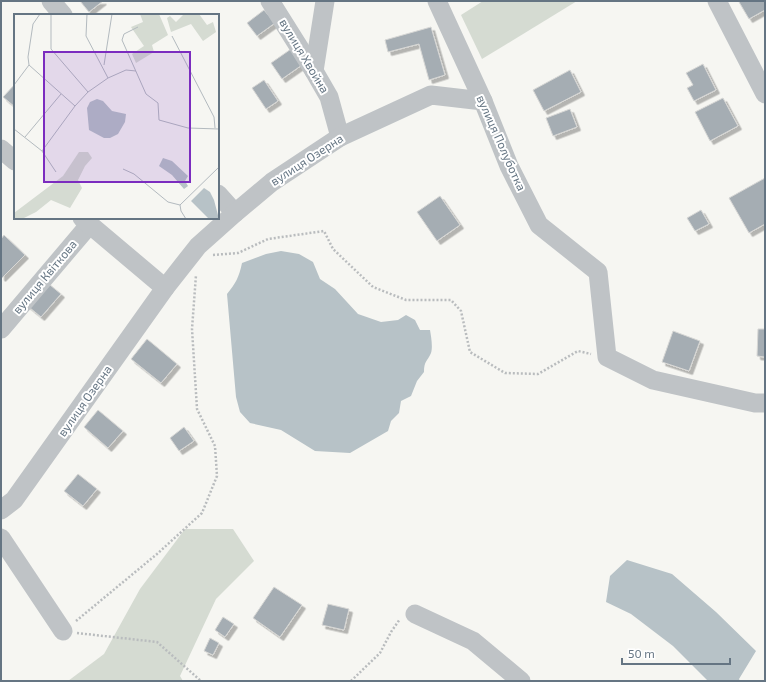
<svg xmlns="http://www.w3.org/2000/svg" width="766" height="682" font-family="'Exo 2',sans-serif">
<defs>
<filter id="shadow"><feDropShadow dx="3.5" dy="3.5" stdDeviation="0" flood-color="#0004"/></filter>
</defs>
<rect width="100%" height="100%" fill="#f6f6f2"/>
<g fill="#d5dbd2">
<polygon points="483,1 577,1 482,59 461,15"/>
<polygon points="185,529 233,529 254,561 216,599 180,676 183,681 68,681 104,654 140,589"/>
</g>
<g fill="#b7c2c7">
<path d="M281,251L299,254L313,262L320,279L335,289L358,314L381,322L398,320L406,315L415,320L420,330H430C431,336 433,347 431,353C427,362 424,361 424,372L417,381L411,396L401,401L399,413L391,421L388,431L350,453L315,451L281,430L250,423L240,412L236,397L227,294C236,283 239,277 242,263L266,254Z"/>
<polygon points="627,560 672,574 716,612 756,651 739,679 740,681 708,681 673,646 631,614 606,602 610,576"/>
</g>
<g fill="#a5adb3" stroke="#d7d7d5" filter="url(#shadow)">
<polygon points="80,1 103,1 89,12"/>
<polygon points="740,1 765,1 765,10 749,19 739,2"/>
<polygon points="264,10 275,23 257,36 247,23"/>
<polygon points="431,27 445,75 429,80 419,44 388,52 385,40"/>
<polygon points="291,49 302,65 282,79 271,63"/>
<polygon points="703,64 716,90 694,101 687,88 693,85 686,73"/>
<polygon points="570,70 581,92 544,111 533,90"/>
<polygon points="264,80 278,101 266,109 252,88"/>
<polygon points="15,84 15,107 3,97"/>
<polygon points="723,98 738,126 710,141 695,112"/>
<polygon points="570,109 577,127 553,136 546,118"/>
<polygon points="765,178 765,224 749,233 729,198"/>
<polygon points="440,196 460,225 437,241 417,212"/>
<polygon points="701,210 709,224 695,231 687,218"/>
<polygon points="4,235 25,255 2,278 1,277 1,239"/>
<polygon points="44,280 61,294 41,317 24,303"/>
<polygon points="758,329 765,329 765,357 757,356"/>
<polygon points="673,331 700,341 689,371 662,362"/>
<polygon points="147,339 177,364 161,383 131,359"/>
<polygon points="98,410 123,431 108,448 84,427"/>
<polygon points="184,427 194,441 179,451 170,438"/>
<polygon points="78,474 97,489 83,506 64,491"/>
<polygon points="274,587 302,605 280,637 253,618"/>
<polygon points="328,604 349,609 344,630 322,625"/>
<polygon points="223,617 234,624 225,637 215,630"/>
<polygon points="210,638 219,643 213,655 204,651"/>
</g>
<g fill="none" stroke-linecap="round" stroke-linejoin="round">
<g stroke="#b9bcbe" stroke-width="2.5" stroke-dasharray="2 2" stroke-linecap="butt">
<polyline points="213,255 238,253 268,239 324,231 333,249 373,287 406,300 451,300 461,311 470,352 505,373 538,374 578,351 591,354"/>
<polyline points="76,621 157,554 202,513 217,476 215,446 197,409 192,329 196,275"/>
<polyline points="77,633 157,642 201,681"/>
<polyline points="351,681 380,653 391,632 400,619"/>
</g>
<g stroke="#bfc3c6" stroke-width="19">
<polyline points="51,1 63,15"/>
<polyline points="270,1 314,71 329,97 340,137"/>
<polyline points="437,1 483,101 509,166 539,225 598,272 607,357 653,380 755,403 765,403"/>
<polyline points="717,1 765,94"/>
<polyline points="314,71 325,1"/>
<polyline points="1,149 15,161"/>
<polyline points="218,194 235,213"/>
<polyline points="165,288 198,246 235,213 272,182 340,137 431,95 483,101"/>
<polyline points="1,329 90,224"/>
<polyline points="1,510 14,500 165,288 82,218"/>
<polyline points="1,538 63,631"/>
<polyline points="415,614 473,641 521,681"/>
</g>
</g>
<g text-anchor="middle" stroke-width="4" stroke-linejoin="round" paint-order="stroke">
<g font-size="12" fill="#657583" stroke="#fff">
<text transform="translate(304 56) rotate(59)" y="4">вулиця Хвойна</text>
<text transform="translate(501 143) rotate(66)" y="4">вулиця Полуботка</text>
<text transform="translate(307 160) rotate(-33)" y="4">вулиця Озерна</text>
<text transform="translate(45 277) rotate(-50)" y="4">вулиця Квіткова</text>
<text transform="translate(85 401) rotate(-55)" y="4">вулиця Озерна</text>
</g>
</g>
<g transform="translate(14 14)">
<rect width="205" height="205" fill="#f6f6f2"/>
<path d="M126,0H145L154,21L138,31L140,38L122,49L118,40L130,32L117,13L129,8ZM170,0H185L193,11L199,8L202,18L189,27L177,10L157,18L153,4L156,2L162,8ZM65,138H74L78,144L71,152L64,166L68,174L56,194L37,186L22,198L8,205H0V199L49,162Z" fill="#d5dbd2"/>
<path d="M83,85L89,87L98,97L112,100L111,108L104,120L96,124H90L75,116L73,94L76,88ZM149,144L158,147L174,162L171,167L174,172L170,175L158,161L145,152ZM190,174L196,178L200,186L205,205H195L177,187Z" fill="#b7c2c7"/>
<path fill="none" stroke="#b3babf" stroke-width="1" d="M26,0L19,10L14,43L15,51L61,92L28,137M37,0V35L74,78M73,0L72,22L94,64M124,13L110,20L108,26L132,80L144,89L145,106L174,114L205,115M158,22L200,103L201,114M90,51L98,0M0,71L15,51M61,92L74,78L94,64L112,56L122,57M0,115L28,137L42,158M11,123L47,80M109,155L120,160L154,188L166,191M172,205L167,197L166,191L205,153"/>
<path fill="#7b2cbf" fill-opacity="0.15" stroke="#7b2cbf" stroke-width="2" d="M30,38H176V168H30Z"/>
<rect width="205" height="205" fill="none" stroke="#657583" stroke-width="2"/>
</g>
<rect width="766" height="682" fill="none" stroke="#657583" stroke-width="4"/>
<path d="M622 658v6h108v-6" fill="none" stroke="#657583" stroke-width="2"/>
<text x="628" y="658" font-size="12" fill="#657583" stroke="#ffffff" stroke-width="3" paint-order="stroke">50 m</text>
</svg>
